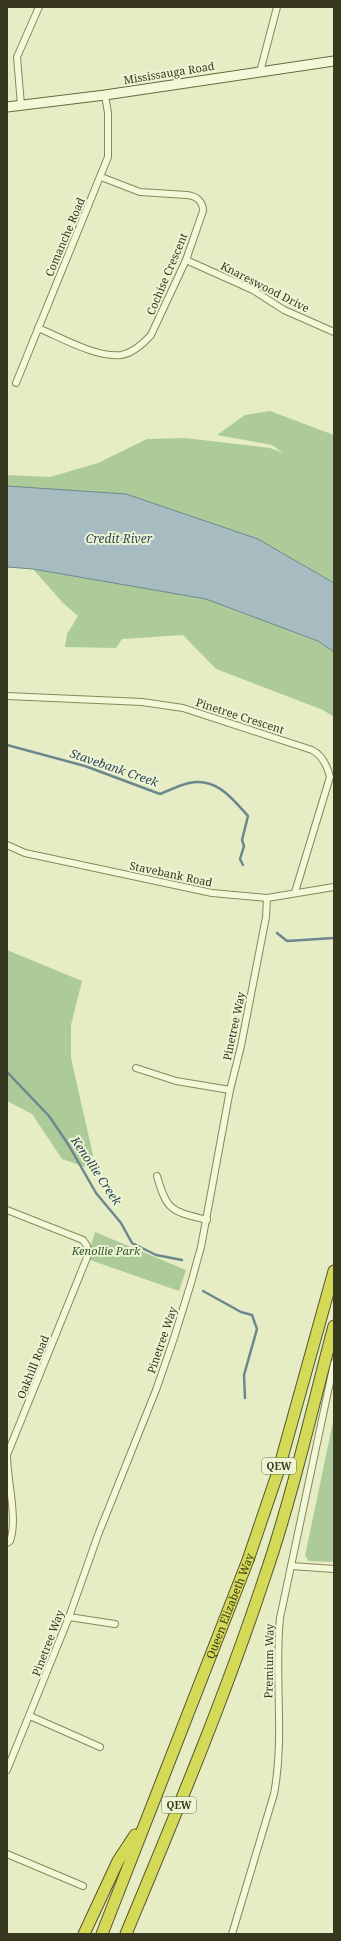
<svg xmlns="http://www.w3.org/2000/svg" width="341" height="1941" font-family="'Noto Serif',serif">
<rect width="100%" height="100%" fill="#e6edc5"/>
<g fill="#adcb99">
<polygon points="270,411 334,435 334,583 258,539 126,494 7,486 7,475 50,477 98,463 147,439 185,438 270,448 283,453 272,445 217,435 245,415"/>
<polygon points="33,569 206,599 318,641 334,652 334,717 323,710 216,669 183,635 122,639 116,648 65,647 67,634 78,616 63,603"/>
<polygon points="7,950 82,981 71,1025 71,1058 93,1155 85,1167 62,1159 32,1114 7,1101"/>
<polygon points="95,1232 186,1270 179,1291 87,1259"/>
<polygon points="334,1417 334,1557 332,1562 309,1561 305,1556"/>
</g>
<polygon fill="#a6bcc1" stroke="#6d878f" points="7,486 126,494 258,539 334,583 334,652 318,641 206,599 33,569 7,567"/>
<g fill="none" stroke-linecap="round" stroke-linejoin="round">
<g stroke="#6d878f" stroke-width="2.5">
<path d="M7,745L85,766L160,794C170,790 180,785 189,783C216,777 232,798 248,816L242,840L244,846L240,859L243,865"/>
<polyline points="277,933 287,941 334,938"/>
<polyline points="7,1072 49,1116 68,1144 96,1193 121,1223 132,1243 156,1255 182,1260"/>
<polyline points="203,1291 241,1312 252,1315 257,1329 244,1375 245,1398"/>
</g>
<defs>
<g id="minor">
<polyline points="260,72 277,7"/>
<polyline points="21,105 17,57 39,7"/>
<polyline points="186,260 253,290 284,310 334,332"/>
<path d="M38,328C60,337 96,358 121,355C133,353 143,344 151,335L186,260L203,211C203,201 196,196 187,195L140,192L101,177"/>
<polyline points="16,383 108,157 108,113 105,95"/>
<path d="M7,696L142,702L183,708L312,750C322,755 327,765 330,777L295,892"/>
<polyline points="7,845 25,853 212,893 267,898 334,887"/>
<polyline points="136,1068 176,1081 230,1090"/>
<path d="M157,1176C167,1212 172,1211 207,1220"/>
<path d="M7,1210L83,1240L87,1246L88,1255L7,1455C7,1480 18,1519 10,1541L7,1543"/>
<polyline points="291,1566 334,1569"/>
<polyline points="69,1617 115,1624"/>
<polyline points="30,1716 100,1747"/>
<polyline points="7,1770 69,1617 98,1535 156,1390 174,1338 191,1283 201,1247 230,1090 241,1046 266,917 267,898"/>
<polyline points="7,1854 83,1886"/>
<path d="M232,1934L274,1794C285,1736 274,1677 280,1618L334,1363"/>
</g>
<polyline id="secondary" points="7,107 105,95 334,61"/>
<g id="motorway">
<polyline points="84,1934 118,1861 135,1835"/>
<path id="s1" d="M102,1934L248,1560L278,1472L334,1271"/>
<path d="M126,1934C175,1816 225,1697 265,1576C293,1494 312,1409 334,1326"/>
</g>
</defs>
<use href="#minor" stroke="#87885b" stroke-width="8"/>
<use href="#secondary" stroke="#69693e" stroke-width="11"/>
<use href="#motorway" stroke="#56542f" stroke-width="13"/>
<use href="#minor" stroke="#f2f8d8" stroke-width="6"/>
<use href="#secondary" stroke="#f2f8d8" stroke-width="9"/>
<use href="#motorway" stroke="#d4da58" stroke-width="11"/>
</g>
<g text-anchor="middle" stroke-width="4" stroke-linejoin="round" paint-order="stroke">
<g fill="#eef5d4" stroke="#6f7055" stroke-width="1">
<rect x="262" y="1458" width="34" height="16" rx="3"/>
<rect x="162" y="1797" width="34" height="16" rx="3"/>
</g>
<g font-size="10" font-weight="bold" fill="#38371f">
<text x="279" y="1470">QEW</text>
<text x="179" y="1809">QEW</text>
</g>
<g font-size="11" fill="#38371f" stroke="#eef5d4">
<text transform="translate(169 73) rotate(-9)" y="4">Mississauga Road</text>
<text transform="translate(65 237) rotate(-67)" y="4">Comanche Road</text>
<text transform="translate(167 274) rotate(-67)" y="4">Cochise Crescent</text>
<text transform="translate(265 287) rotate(27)" y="4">Knareswood Drive</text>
<text transform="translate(240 716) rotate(18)" y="4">Pinetree Crescent</text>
<text transform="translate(171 874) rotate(12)" y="4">Stavebank Road</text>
<text transform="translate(234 1026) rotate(-78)" y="4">Pinetree Way</text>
<text transform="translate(162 1340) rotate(-71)" y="4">Pinetree Way</text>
<text transform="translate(33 1367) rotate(-68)" y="4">Oakhill Road</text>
<text dy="4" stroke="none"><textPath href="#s1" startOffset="352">Queen Elizabeth Way</textPath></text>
<text transform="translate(48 1643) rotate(-69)" y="4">Pinetree Way</text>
<text transform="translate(269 1661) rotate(-89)" y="4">Premium Way</text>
</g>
<g font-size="11" font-style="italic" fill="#325426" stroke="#eef5d4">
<text x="106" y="1255">Kenollie Park</text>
</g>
<g font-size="12" font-style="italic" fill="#2f4657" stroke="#eef5d4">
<text x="119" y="543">Credit River</text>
<text transform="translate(114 768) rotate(19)" y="4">Stavebank Creek</text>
<text transform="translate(96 1171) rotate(56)" y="4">Kenollie Creek</text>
</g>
</g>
<rect width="341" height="1941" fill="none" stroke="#38371f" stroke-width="16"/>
</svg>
